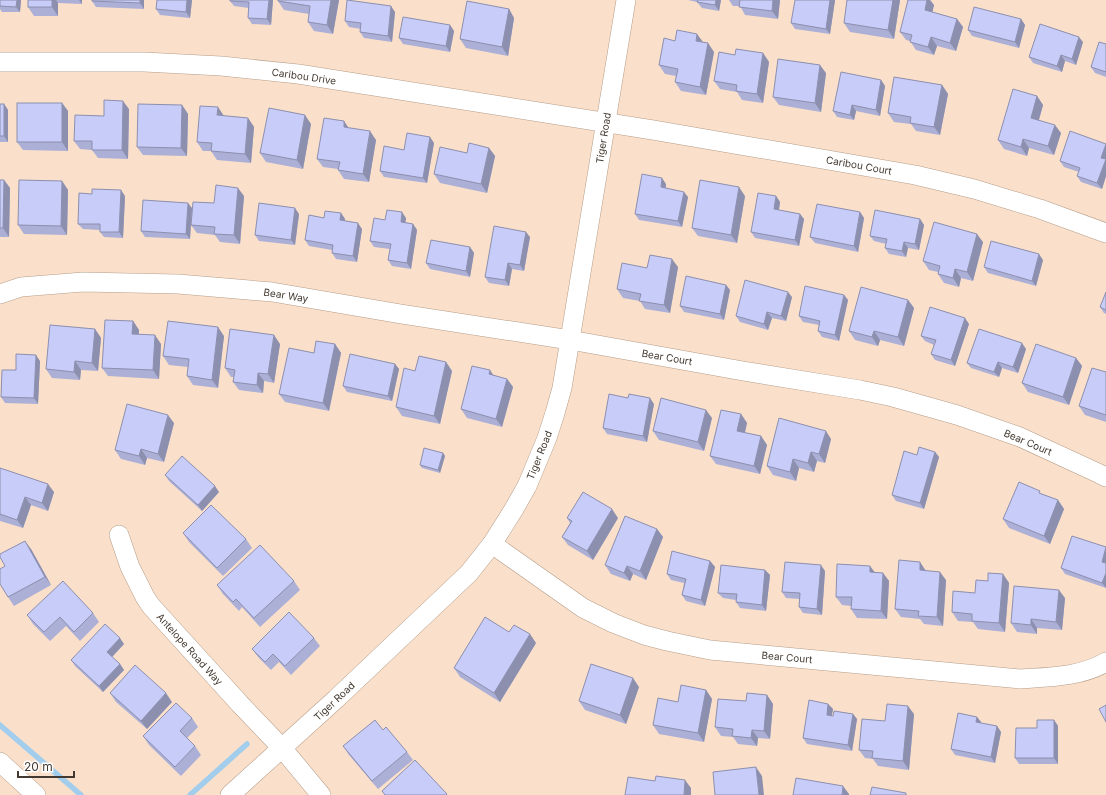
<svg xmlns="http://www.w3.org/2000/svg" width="1106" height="795" font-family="Inter,sans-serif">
<rect width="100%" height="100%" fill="#fae0cb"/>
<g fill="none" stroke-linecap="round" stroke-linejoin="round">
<g stroke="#a2cdec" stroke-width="5.5">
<polyline points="0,725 81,795"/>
<polyline points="190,795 247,744"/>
</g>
<defs>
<g id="minor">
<polyline points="0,62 144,62 221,66 298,74 653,130 915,175 974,189 1040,209 1106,233"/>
<polyline points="0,294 21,287 83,282 178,284 272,292 401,314 570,340 743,371 860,390 893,397 957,415 1020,437 1100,474 1106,477"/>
<polyline points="119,535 130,567 145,597 151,606 240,704 282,748 321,795"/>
<path d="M492,544L583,608L613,623L644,635L667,641L710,650L1020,679C1049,677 1081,677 1106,662"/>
<polyline points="0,762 36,795"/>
<polyline points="230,795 336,699 469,573 492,544 514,509 527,486 547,438 555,413 562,388 626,0"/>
</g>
</defs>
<use href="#minor" stroke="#b59d89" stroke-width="20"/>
<use href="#minor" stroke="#fff" stroke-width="19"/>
</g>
<g fill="#acafd6">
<polygon points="0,0 21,0 20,12 2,12 0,9"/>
<polygon points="28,0 82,0 82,4 58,3 58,16 34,16 28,7"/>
<polygon points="92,0 144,0 144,9 96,7 92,1"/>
<polygon points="192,0 190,18 160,15 156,9"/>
<polygon points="273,0 271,25 252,24 248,18 249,8 234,6 230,1"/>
<polygon points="278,0 339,0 333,34 314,31 308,22 309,14 284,10 278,1"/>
<polygon points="688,0 721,0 719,11 702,8 697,2"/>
<polygon points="729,0 780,0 778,19 745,15 740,6 733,6"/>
<polygon points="835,0 830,34 795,29 791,23"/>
<polygon points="847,0 900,0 894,39 850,32 844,23"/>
<polygon points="908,0 930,0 934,5 932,12 957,19 963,27 956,51 937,46 934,55 916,50 910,41 906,40 900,32"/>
<polygon points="509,9 514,18 508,56 466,48 460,39"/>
<polygon points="395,12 392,42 364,38 360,32 361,29 349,27 345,21"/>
<polygon points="1021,19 1025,25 1019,48 972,36 968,30"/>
<polygon points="450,25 454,31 450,52 403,44 399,38"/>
<polygon points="675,41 703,42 714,52 706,95 681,91 675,82 676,76 665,74 659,65"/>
<polygon points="1083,42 1076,65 1065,61 1062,72 1033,63 1029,57"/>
<polygon points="1106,44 1106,77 1095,73 1091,67"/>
<polygon points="763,53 769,62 763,103 742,100 737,92 720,89 714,81 735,55"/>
<polygon points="826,73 821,112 779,105 773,97"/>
<polygon points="881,80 885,86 880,116 856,111 854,120 837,117 833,111"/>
<polygon points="942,85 948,94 940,135 916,131 911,124 894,122 888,113"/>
<polygon points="1037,96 1043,105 1039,120 1061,133 1054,155 1029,148 1027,156 1004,149 998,140"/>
<polygon points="62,103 68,111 68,151 23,150 17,142"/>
<polygon points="0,104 4,104 8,110 8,142 0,142"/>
<polygon points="182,105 188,114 187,156 143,155 137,147"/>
<polygon points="129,109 128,159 98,158 92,150 80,149 74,141"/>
<polygon points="224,116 248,118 254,127 251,163 217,160 211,151 203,151 197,142"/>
<polygon points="311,124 303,169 266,162 260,153"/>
<polygon points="349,128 376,140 369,182 344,179 338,170 338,169 323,167 317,159"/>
<polygon points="434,143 427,183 384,177 380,171"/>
<polygon points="1106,144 1106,176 1102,189 1081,182 1077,176 1079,172 1064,167 1060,161"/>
<polygon points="489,148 495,156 487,193 440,183 434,174 467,153"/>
<polygon points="0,180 4,180 10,188 9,237 0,237"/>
<polygon points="62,181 68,190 67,235 24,234 18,225"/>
<polygon points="666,184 666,188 688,197 682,227 639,220 635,214"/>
<polygon points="125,196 123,238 104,237 100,232 100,230 83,229 78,224"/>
<polygon points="244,196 240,244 220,242 215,235 197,233 191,225 214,203"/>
<polygon points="745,196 737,243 698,236 692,228"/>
<polygon points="776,196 780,202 779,210 800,214 804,219 799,246 755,238 751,232"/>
<polygon points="192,208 190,239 145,237 141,231"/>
<polygon points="860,212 864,218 858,252 815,243 810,237"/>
<polygon points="341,213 345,219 345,221 362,229 357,262 336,259 332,253 332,250 309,246 305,240 324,218"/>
<polygon points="299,214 295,245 259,241 255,235"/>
<polygon points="406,218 405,222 413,224 417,230 411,269 392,266 388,260 390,249 374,247 370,241 385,220"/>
<polygon points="920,219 924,225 919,250 908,248 906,257 889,254 885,248 886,244 874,241 870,236"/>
<polygon points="530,237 524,271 512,269 509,286 489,283 485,277"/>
<polygon points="983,242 973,281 961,278 959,287 944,283 938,274 938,272 929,270 923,261"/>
<polygon points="470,247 474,253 470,277 430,269 426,263"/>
<polygon points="1043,260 1036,286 988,273 984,267"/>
<polygon points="678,267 670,313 645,309 640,301 623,298 617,289 647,268"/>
<polygon points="726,285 730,290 724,320 684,312 680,306"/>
<polygon points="1106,292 1106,314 1104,313 1100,307"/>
<polygon points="844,295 848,300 839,341 822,337 818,331 819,325 803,322 799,316"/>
<polygon points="792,297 786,321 772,318 768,330 740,322 736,316"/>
<polygon points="908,300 914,308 904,346 880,340 878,346 855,340 849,331"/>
<polygon points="133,321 139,330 139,334 161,344 159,379 108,376 102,368"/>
<polygon points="969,324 955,366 935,360 931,354 934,345 925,341 921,336"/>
<polygon points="95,329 101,338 98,371 81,370 80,380 52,378 46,369"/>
<polygon points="224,336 218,388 193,385 187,376 188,367 169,365 163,356"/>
<polygon points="280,344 274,383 264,381 263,393 239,390 233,382 234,377 231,377 225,368"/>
<polygon points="335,344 341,353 329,411 285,402 279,394 314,353"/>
<polygon points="1026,349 1018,373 1002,368 999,377 971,368 967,363"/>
<polygon points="1076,358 1082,366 1069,405 1028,392 1022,383"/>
<polygon points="40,361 38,404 5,403 1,397 16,370"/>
<polygon points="446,362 452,371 440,424 402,416 396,407 415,371"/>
<polygon points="395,364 399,369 392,401 347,392 343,386"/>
<polygon points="1106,372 1106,422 1085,415 1079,406"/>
<polygon points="494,376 507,379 513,387 502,427 467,418 461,409"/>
<polygon points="654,404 647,442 607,434 603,428"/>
<polygon points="741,414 747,423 745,433 761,436 767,445 760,474 716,464 710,456"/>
<polygon points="712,418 704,451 659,440 653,431"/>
<polygon points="174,423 164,462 147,458 145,465 121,459 115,450"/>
<polygon points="831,439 825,463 817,461 814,472 799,468 796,481 773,475 767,466"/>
<polygon points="935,452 939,457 924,509 896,501 892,495 917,455"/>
<polygon points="443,453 445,456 440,473 422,468 420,465"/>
<polygon points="0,468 54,492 48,511 31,505 23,528 0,521"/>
<polygon points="165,475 219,492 202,511 169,481"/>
<polygon points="1042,494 1058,500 1064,509 1050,544 1009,528 1003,519"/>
<polygon points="567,518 618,518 593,560 568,545 562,537 570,523"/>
<polygon points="657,529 663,537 646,580 633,574 630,581 611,574 605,565"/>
<polygon points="183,533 246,539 252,548 223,576 189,542"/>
<polygon points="1106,547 1106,588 1065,574 1061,568"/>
<polygon points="31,549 51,585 14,606 8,597"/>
<polygon points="710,561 715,567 705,606 686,601 682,595 684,583 671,580 667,574"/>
<polygon points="870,566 874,572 883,573 889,581 887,619 857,618 851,609 851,606 842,605 836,597"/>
<polygon points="765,570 770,575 766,611 740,608 736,602 736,600 723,598 718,593"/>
<polygon points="825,571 822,615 803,613 799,607 800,599 786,598 782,592"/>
<polygon points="926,571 946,580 943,626 924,624 920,619 901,617 895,609"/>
<polygon points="1003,574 1009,583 1005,632 978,629 973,622 958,621 952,612 975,593"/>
<polygon points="294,581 300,590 260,627 242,607 239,611 223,594 217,585"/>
<polygon points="1065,598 1062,630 1037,628 1037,634 1017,632 1011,623"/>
<polygon points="93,613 99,622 80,641 66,626 50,641 33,624 27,615"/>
<polygon points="509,632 536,643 500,702 460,677 454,668"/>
<polygon points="314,638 320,646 291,675 279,662 271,670 258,657 252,649"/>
<polygon points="124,644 112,657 120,664 124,670 103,692 75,666 71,660"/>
<polygon points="639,687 626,724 585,710 579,701"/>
<polygon points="706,690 712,699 704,742 659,734 653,725 678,702"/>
<polygon points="110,693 172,702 147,729 116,702"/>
<polygon points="767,695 773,704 770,739 758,738 757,746 738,744 733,737 721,736 715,727 746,701"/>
<polygon points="828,704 833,709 831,716 833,716 853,714 857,719 852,751 807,744 803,738"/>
<polygon points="914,714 909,770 878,766 873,759 865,758 859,750 885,721"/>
<polygon points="977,717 981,722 981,723 997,726 1001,732 995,763 955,755 951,749"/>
<polygon points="192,718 198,727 187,738 195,746 201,755 181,776 149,745 143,736"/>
<polygon points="1054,720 1058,726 1058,764 1019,764 1015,758 1037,728"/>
<polygon points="383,730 407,752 413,760 378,789 349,755 343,746"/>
</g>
<g fill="#8c8fae">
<polygon points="17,0 21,0 20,12 16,7"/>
<polygon points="52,0 56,0 58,3 58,16 52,7"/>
<polygon points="79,0 82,0 82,4"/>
<polygon points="140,0 144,0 144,9 140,3"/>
<polygon points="187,0 192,0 190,18 186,12"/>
<polygon points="269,0 273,0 271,25 267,19"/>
<polygon points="331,0 339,0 333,34 327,25"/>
<polygon points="716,0 721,0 719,11 715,5"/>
<polygon points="773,0 780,0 778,19 772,11"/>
<polygon points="830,0 835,0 830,34 826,29"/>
<polygon points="893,0 900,0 894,39 888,30"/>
<polygon points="927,0 930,0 934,5 931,19 925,10"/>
<polygon points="391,6 395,12 392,42 388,36"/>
<polygon points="509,9 514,18 508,56 502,47"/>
<polygon points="957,19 963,27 956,51 950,43"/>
<polygon points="1021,19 1025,25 1019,48 1015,42"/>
<polygon points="450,25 454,31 450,52 446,46"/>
<polygon points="697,34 703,42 696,41"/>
<polygon points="931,37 937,46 934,55 928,47"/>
<polygon points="1079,37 1083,42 1076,65 1072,59"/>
<polygon points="708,43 714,52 706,95 700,87"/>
<polygon points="763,53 769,62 763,103 757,94"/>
<polygon points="1061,55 1065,61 1062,72 1057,66"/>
<polygon points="820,65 826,73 821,112 815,103"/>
<polygon points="881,80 885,86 880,116 876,110"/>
<polygon points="942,85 948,94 940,135 934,127"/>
<polygon points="1037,96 1043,105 1037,126 1031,118"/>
<polygon points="123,101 129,109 128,159 122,150"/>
<polygon points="62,103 68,111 68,151 62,142"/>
<polygon points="4,104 8,110 8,142 4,136"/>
<polygon points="182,105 188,114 187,156 181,148"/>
<polygon points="852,105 856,111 854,120 850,115"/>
<polygon points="218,107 224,116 217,115"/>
<polygon points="305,115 311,124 303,169 297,160"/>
<polygon points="248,118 254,127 251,163 245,154"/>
<polygon points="344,121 350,130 344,127"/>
<polygon points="1055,125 1061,133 1054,155 1048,146"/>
<polygon points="370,131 376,140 369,182 363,174"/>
<polygon points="430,137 434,143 427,183 423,178"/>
<polygon points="1023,139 1029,148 1027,156 1021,147"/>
<polygon points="1106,144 1106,176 1102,189 1097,183 1101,158"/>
<polygon points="489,148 495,156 487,193 481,184"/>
<polygon points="662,178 666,184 665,193 661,187"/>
<polygon points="4,180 10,188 9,237 3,228"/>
<polygon points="62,181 68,190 67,235 61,226"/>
<polygon points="739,187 745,196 737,243 731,235"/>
<polygon points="238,188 244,196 240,244 234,235"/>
<polygon points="121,190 125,196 123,238 119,232"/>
<polygon points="684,192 688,197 682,227 678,221"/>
<polygon points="776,196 780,202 778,215 774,209"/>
<polygon points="188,203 192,208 190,239 186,234"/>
<polygon points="295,208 299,214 295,245 291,240"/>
<polygon points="402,212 406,218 405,227 401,222"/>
<polygon points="860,212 864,218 858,252 854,246"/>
<polygon points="341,213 345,219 344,226 340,220"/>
<polygon points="800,214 804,219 799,246 795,240"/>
<polygon points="920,219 924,225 919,250 915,244"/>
<polygon points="358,223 362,229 357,262 353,256"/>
<polygon points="413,224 417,230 411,269 407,263"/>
<polygon points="526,232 530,237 524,271 520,265"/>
<polygon points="977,234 983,242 973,281 967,272"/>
<polygon points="904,242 908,248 906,257 902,251"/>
<polygon points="470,247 474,253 470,277 466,271"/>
<polygon points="1039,254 1043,260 1036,286 1032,281"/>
<polygon points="672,259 678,267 670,313 664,305"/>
<polygon points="508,263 512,269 509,286 505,280"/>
<polygon points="955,269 961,278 959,287 953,278"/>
<polygon points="726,285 730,290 724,320 720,314"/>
<polygon points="788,292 792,297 786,321 781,316"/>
<polygon points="844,295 848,300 839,341 835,335"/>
<polygon points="908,300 914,308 904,346 898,337"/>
<polygon points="767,312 772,318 768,330 764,324"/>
<polygon points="965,318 969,324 955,366 951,360"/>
<polygon points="133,321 139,330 138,343 132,334"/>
<polygon points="218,327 224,336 218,388 212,380"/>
<polygon points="95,329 101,338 98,371 92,363"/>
<polygon points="874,331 880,340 878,346 872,337"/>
<polygon points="155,335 161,344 159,379 153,370"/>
<polygon points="274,335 280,344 274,383 268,374"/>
<polygon points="1022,343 1026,349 1018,373 1013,367"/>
<polygon points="335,344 341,353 329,411 323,403"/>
<polygon points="36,355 40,361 38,404 34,398"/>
<polygon points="1076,358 1082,366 1069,405 1063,397"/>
<polygon points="75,361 81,370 80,380 74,372"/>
<polygon points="446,362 452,371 440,424 434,416"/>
<polygon points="998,362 1002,368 999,377 994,372"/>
<polygon points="395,364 399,369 392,401 388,396"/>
<polygon points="490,370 496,379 489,374"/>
<polygon points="258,373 264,381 263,393 257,385"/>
<polygon points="507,379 513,387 502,427 496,419"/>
<polygon points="650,398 654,404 647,442 643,436"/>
<polygon points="706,410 712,418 704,451 698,442"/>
<polygon points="741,414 747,423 743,440 737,431"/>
<polygon points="168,415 174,423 164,462 158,454"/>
<polygon points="826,431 831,439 825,463 819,454"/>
<polygon points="761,436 767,445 760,474 754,466"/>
<polygon points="141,449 147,458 145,465 139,456"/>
<polygon points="811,452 817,461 814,472 808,463"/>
<polygon points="935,452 939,457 924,509 920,503"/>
<polygon points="443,453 445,456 440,473 438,470"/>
<polygon points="793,459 799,468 796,481 790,472"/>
<polygon points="48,484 54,492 48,511 42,503"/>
<polygon points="215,486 219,492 202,511 198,505"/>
<polygon points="25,497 31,505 23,528 17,520"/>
<polygon points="1058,500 1064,509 1050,544 1044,536"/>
<polygon points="612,509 618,518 593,560 587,551"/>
<polygon points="657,529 663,537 646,580 640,571"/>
<polygon points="25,541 31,549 51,585 45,577"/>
<polygon points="1106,549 1106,566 1102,562"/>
<polygon points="710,561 715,567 705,606 701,600"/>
<polygon points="920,562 926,571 920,570"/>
<polygon points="821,565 825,571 822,615 817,609"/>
<polygon points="627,566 633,574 630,581 624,573"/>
<polygon points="870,566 876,574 870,572"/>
<polygon points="765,570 770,575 766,611 762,605"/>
<polygon points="940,572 946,580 943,626 937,617"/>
<polygon points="883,573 889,581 887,619 881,611"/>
<polygon points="1106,573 1106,588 1102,583"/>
<polygon points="1003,574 1009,583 1005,632 999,623"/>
<polygon points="1059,590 1065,598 1062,630 1056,622"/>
<polygon points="1031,619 1037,628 1037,634 1031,625"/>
<polygon points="530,634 536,643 500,702 494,693"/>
<polygon points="120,638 124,644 111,658 107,652"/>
<polygon points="120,664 124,670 103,692 99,686"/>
<polygon points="633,678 639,687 626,724 620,715"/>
<polygon points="706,690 712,699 704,742 698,733"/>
<polygon points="166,693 172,702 147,729 141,721"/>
<polygon points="767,695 773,704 770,739 764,731"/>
<polygon points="828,704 833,709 831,721 827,715"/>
<polygon points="908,706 914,714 909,770 903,761"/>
<polygon points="853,714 857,719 852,751 848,745"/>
<polygon points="977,717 981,722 980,728 976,722"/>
<polygon points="1054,720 1058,726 1058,764 1054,758"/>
<polygon points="997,726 1001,732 995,763 991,757"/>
<polygon points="752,730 758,738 757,746 751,738"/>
<polygon points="756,767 762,776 764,795 759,795"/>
<polygon points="685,780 691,788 691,795 684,795"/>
<polygon points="843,786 849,794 849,795 842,795"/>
</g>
<g fill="#c8ccf9" stroke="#8c8fae">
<polygon points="0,0 17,0 16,7 0,6"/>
<rect x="28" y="0" width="24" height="7"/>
<polygon points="92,0 140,0 140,3 92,1"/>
<polygon points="157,0 187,0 186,12 156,9"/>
<polygon points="230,0 269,0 267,19 248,18 249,2 230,1"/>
<polygon points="278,0 331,0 327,25 308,22 310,6 278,1"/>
<polygon points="347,0 391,6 388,36 360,32 361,23 345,21"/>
<polygon points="698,0 716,0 715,5 697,2"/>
<polygon points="740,0 773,0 772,11 739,7"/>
<polygon points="795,0 830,0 826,29 791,23"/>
<polygon points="847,0 893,0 888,30 844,23"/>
<polygon points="908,0 927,0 925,10 957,19 950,43 931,37 928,47 910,42 912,35 900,32"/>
<polygon points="467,1 509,9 502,47 460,39"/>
<polygon points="974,7 1021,19 1015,42 968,30"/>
<polygon points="403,17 450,25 446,46 399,38"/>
<polygon points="1040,24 1079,37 1072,59 1061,55 1057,66 1029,57"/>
<polygon points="677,30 697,34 696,41 708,43 700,87 675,82 678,69 659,65 664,38 675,41"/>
<polygon points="1099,42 1106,44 1106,72 1091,67"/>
<polygon points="736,49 763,53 757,94 736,91 737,85 714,81 719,52 735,55"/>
<polygon points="778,59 820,65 815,103 773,97"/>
<polygon points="841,72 881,80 876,110 852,105 850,115 833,111"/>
<polygon points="894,77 942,85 934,127 910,123 911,117 888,113"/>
<polygon points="1013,89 1037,96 1031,118 1055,125 1048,146 1023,139 1021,147 998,140"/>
<polygon points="104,100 123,101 122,150 92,150 92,141 74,141 75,115 104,116"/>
<rect x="17" y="103" width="45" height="39"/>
<rect x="0" y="104" width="4" height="32"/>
<polygon points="138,104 182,105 181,148 137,147"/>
<polygon points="200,106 218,107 217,115 248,118 245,154 211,151 212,143 197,142"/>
<polygon points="269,108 305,115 297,160 260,153"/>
<polygon points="324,118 344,121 344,127 370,131 363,174 338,170 340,162 317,159"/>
<polygon points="1070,131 1106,144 1101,158 1106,159 1097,183 1077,176 1080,168 1060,161"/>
<polygon points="407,133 430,137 423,178 380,171 384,146 404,150"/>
<polygon points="469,143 489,148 481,184 434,174 440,147 467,153"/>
<polygon points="642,174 662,178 661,187 684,192 678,221 635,214"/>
<polygon points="0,180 4,180 3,228 0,228"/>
<polygon points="19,180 62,181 61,226 18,225"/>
<polygon points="700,180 739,187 731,235 692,228"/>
<polygon points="216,185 238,188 234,235 214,234 215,227 191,225 193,202 214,203"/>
<polygon points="92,189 121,190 119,232 100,232 100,224 78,224 79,193 92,194"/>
<polygon points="758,193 776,196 774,209 800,214 795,240 751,232"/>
<polygon points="143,200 188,203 186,234 141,231"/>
<polygon points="259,203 295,208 291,240 255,235"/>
<polygon points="817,204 860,212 854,246 810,237"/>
<polygon points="387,210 402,212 401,222 413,224 407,263 388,260 391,244 370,241 374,218 385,220"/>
<polygon points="875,210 920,219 915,244 904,242 902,251 885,248 887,239 870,236"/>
<polygon points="325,211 341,213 340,220 358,223 353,256 332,253 333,245 305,240 309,215 324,218"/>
<polygon points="934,222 977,234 967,272 955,269 953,278 938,274 940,266 923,261"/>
<polygon points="494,226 526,232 520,265 508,263 505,280 485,277"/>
<polygon points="431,240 470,247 466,271 426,263"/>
<polygon points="991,241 1039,254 1032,281 984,267"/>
<polygon points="650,255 672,259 664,305 639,301 641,294 617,289 622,263 647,268"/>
<polygon points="686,276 726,285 720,314 680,306"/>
<polygon points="745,280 788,292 781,316 767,312 764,324 736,316"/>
<polygon points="805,286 844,295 835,335 818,331 820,321 799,316"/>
<polygon points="861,287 908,300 898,337 874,331 872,337 849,331"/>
<polygon points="1106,292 1106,310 1100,307"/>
<polygon points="930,307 965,318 951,360 931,354 936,340 921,336"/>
<polygon points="105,320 133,321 132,334 155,335 153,370 102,368"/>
<polygon points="168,321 218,327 212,380 187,376 189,359 163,356"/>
<polygon points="50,325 95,329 92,363 75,361 74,372 46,369"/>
<polygon points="230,329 274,335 268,374 258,373 257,385 233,382 235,370 225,368"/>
<polygon points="979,329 1022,343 1013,367 998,362 994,372 967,363"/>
<polygon points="316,341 335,344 323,403 279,394 289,348 314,353"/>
<polygon points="1036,344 1076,358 1063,397 1022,383"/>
<polygon points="16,354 36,355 34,398 1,397 2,370 16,370"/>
<polygon points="350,354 395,364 388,396 343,386"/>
<polygon points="419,356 446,362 434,416 396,407 404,368 415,371"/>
<polygon points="472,366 490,370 489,374 507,379 496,419 461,409"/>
<polygon points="1092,368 1106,372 1106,415 1079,406"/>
<polygon points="609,394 628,398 629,394 650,398 643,436 603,428"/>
<polygon points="661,398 706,410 698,442 653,431"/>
<polygon points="127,404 168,415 158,454 141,449 139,456 115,450"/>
<polygon points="721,410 741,414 737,431 761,436 754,466 710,456"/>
<polygon points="779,418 826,431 819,454 811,452 808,463 793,459 790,472 767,466"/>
<polygon points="919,447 935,452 920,503 892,495 904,451 917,455"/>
<polygon points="424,448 443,453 438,470 420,465"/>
<polygon points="182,456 215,486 198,505 165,475"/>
<polygon points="0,468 48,484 42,503 25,497 17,520 0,514"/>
<polygon points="1019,482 1040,491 1039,493 1058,500 1044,536 1003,519"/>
<polygon points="583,492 612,509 587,551 562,537 572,521 567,518"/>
<polygon points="211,505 246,539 217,568 183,533"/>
<polygon points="625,516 657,529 640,571 627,566 624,573 605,565"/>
<polygon points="1072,536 1106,547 1102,562 1106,563 1106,573 1102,583 1061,568"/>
<polygon points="25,541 45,577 8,597 0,584 0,569 5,566 0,557 0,554"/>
<polygon points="260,545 294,581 254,618 236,599 233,602 217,585"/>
<polygon points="672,551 710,561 701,600 682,595 686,579 667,574"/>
<polygon points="899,560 920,562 920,570 940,572 937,617 918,616 919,611 895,609"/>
<polygon points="785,562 821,565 817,609 799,607 800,593 782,592"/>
<polygon points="837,564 870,566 870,572 883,573 881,611 851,609 852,597 836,597"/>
<polygon points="721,565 765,570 762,605 736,602 737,594 718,593"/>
<polygon points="988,573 1003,574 999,623 972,621 972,614 952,612 953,591 975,593 976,580 988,581"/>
<polygon points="63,581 93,613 74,632 60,617 44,632 27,615"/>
<polygon points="1014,586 1059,590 1056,622 1031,619 1031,625 1011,623"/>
<polygon points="289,612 314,638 285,666 273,654 265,662 252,649"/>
<polygon points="485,617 509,632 514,625 530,634 494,693 454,668"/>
<polygon points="105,624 120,638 107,652 120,664 99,686 71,660"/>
<polygon points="591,664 633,678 620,715 579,701"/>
<polygon points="135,665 166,693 141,721 110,693"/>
<polygon points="681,685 706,690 698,733 653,725 658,698 678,702"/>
<polygon points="747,693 767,695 764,731 752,730 751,738 732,736 733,729 715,727 718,699 746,701"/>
<polygon points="809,700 828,704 827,715 833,716 834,711 853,714 848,745 803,738"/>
<polygon points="176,703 192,718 180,731 195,746 175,767 143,736"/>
<polygon points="887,704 908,706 903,761 872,758 873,751 859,750 862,719 885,721"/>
<polygon points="1106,705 1106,722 1099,709"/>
<polygon points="958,713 977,717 976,722 997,726 991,757 951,749"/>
<polygon points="375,720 383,730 386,727 407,752 372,781 343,746"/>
<polygon points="1037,720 1054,720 1054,758 1015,758 1016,728 1037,728"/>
<polygon points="415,760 447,794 446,795 385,795 382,791"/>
<polygon points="756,767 759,795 715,795 713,772"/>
<polygon points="656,776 685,780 684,795 625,795 628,777 655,781"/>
<polygon points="796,778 843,786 842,795 793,795"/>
<polygon points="872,787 906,793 906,795 870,795"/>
</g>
<g text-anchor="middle" stroke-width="3" stroke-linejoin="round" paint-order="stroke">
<g font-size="10" fill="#433930" stroke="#fff">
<text transform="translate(304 76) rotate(8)" y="4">Caribou Drive</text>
<text transform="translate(603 138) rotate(-81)" y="4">Tiger Road</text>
<text transform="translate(859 165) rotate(10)" y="4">Caribou Court</text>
<text transform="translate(286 295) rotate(9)" y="4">Bear Way</text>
<text transform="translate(667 357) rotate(10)" y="4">Bear Court</text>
<text transform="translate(1028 442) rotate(23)" y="4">Bear Court</text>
<text transform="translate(539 455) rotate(-68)" y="4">Tiger Road</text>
<text transform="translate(190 649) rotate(48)" y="4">Antelope Road Way</text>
<text transform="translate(787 657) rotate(5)" y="4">Bear Court</text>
<text transform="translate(334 701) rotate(-43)" y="4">Tiger Road</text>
</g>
</g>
<path d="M18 771v6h56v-6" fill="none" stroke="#433930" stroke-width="2"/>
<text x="24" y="771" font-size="12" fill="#433930" stroke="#ffffff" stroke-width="3" paint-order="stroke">20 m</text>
</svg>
